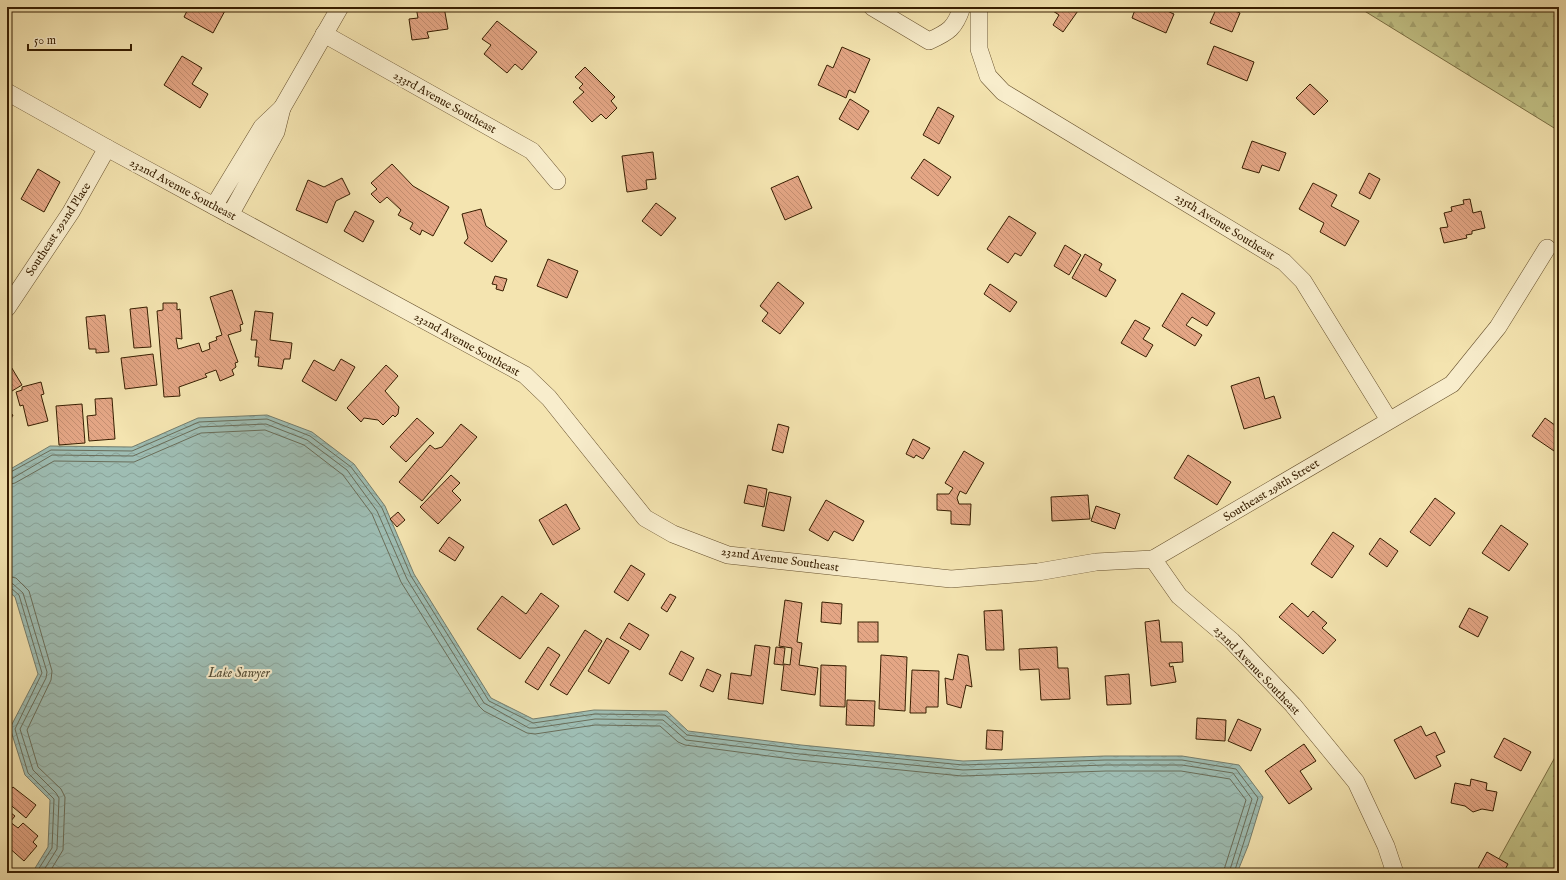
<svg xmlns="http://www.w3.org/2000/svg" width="1566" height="880" font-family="'IM FELL English',serif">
<defs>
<pattern id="forest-firs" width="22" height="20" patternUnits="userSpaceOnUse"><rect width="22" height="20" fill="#c2c286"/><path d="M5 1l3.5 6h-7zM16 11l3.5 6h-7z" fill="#a7a672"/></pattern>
<pattern id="water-waves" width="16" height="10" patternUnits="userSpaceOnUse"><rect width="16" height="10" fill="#9ebdb3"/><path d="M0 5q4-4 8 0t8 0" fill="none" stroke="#89a298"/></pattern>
<pattern id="building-back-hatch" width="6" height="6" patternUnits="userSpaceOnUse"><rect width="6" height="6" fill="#e4a685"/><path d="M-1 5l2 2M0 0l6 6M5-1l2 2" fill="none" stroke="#c48e71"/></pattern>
</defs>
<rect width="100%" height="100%" fill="#f4e4b0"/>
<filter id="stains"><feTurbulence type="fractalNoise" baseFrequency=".005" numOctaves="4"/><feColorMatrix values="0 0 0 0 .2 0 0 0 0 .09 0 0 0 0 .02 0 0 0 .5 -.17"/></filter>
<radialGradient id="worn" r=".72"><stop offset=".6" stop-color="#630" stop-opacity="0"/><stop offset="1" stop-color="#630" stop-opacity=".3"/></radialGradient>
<g fill="url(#forest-firs)" stroke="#7c7044">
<polygon points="1358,7 1559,7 1559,131"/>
<polygon points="1559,750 1559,873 1491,873"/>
</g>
<polygon fill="url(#water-waves)" stroke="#757d6c" points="267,415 312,432 354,464 385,506 414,574 491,698 533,719 594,710 667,711 688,731 801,745 963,761 1105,756 1182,756 1239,765 1263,797 1248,846 1237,873 32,873 48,847 50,800 25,775 10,728 38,674 15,597 7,590 7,471 50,446 132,447 198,418"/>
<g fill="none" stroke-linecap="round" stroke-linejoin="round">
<g stroke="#6a6e5a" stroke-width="1">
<polyline points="7,474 51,450 132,451 199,422 267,419 310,436 351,467 382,508 411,576 489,701 533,723 595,714 665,715 687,735 800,749 963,765 1105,760 1182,760 1236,769 1258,798 1234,873"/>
<polyline points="7,479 13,478 52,455 133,456 200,427 266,424 307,440 347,470 377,511 407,579 484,703 529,728 535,728 595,719 663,720 686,740 800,754 963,770 1105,765 1182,765 1233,773 1252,799 1229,873"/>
<polyline points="7,485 15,483 54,461 134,462 201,433 265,430 304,445 343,475 372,514 401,582 479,706 484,711 527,733 535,734 595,725 660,726 678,742 685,745 799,760 962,776 1106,771 1181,771 1230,779 1246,800 1223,873"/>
<polyline points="7,576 16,578 29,591 52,671 51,680 27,730 38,767 61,789 65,797 63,850 49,873"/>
<polyline points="7,582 13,584 23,593 47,672 46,678 20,729 33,770 56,793 59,798 57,849 42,873"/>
<polyline points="7,587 11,588 19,595 42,673 15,729 28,773 54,799 52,848 36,873"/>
</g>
</g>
<g fill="url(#building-back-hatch)" stroke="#371e01">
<polygon points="189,7 227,7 213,33 184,17"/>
<polygon points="416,7 444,7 448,29 427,32 429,38 412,40 409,19 418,18"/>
<polygon points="1047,7 1079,7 1080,8 1063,32 1053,25 1059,15"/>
<polygon points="1136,7 1158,7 1174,14 1166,33 1132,18"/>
<polygon points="1217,7 1225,7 1240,13 1232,32 1210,23"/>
<polygon points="497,21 537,52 522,70 515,64 507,73 484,54 491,45 482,39"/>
<polygon points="1214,46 1254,62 1247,81 1207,64"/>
<polygon points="842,47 870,59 855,93 849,90 846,98 818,85 827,65 833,68"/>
<polygon points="182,56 202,68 192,84 208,94 200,108 164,85"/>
<polygon points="585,67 615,97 611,101 617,108 606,119 601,114 592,122 573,102 584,92 579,88 583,84 575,77"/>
<polygon points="1310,84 1328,101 1314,115 1296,98"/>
<polygon points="850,99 869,111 858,130 839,119"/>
<polygon points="938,107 954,116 939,144 923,135"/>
<polygon points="1252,141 1286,153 1279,171 1262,165 1259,173 1242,168"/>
<polygon points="653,152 656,179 646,180 647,189 627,192 622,156"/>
<polygon points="924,159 951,177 938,196 911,178"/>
<polygon points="392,164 413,186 449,207 433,236 422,230 420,235 410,229 413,223 398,215 401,210 387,197 380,203 371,194 377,189 371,183"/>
<polygon points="38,169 60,182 44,212 21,199"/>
<polygon points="1369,173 1380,179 1370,199 1359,193"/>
<polygon points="798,176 812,208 785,220 771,188"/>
<polygon points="342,178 350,194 336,201 327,223 296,210 308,180 324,187"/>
<polygon points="1313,183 1337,195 1331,206 1359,221 1345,246 1320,232 1324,223 1299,209"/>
<polygon points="1470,199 1473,213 1481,211 1485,228 1472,231 1472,234 1466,235 1467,238 1444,243 1440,228 1448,227 1444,213 1452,211 1451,207 1464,204 1463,200"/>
<polygon points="656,203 676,218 661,236 642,221"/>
<polygon points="481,209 486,226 507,241 492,262 464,243 468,238 462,214"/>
<polygon points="355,211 374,221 363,242 344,231"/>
<polygon points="1009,216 1036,233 1021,256 1015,253 1008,263 987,249"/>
<polygon points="1065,245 1081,255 1069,275 1054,266"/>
<polygon points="1085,254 1102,264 1099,270 1116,280 1106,297 1072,278"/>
<polygon points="548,259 578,271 567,298 537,286"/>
<polygon points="495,276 507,279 503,291 496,289 497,285 492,284"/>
<polygon points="778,282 804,303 780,334 762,321 768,313 760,306"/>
<polygon points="990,284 1017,302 1010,312 984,294"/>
<polygon points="232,290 243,324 240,325 241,331 228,335 238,362 235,363 236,367 232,370 234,375 220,381 216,370 205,374 207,377 179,387 180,396 164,397 157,311 163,310 163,303 177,303 177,310 180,309 182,339 176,338 178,349 199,343 202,352 210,349 209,343 217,340 216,337 222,335 210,297"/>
<polygon points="1182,293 1215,313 1207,326 1192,317 1186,325 1202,335 1195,346 1162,326"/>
<polygon points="147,307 151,347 134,348 130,309"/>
<polygon points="255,311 273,313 270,340 292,343 290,359 284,359 282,369 258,366 259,357 255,357 257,340 251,340"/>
<polygon points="105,315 109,352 96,353 96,349 89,349 86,317"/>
<polygon points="1135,320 1150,328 1143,339 1153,345 1146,357 1121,343"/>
<polygon points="153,354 157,385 125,389 121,358"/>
<polygon points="341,359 355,367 336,401 302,381 314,360 334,371"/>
<polygon points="7,360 22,385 7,394"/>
<polygon points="386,365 398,376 385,391 399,407 398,414 395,417 393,415 383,425 378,420 364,418 361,422 347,408"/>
<polygon points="1259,377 1265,399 1274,396 1281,418 1244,429 1231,386"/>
<polygon points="41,382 44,394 41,395 48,421 28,426 23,405 20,406 16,392 22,390 22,387"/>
<polygon points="112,398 115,439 89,441 87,416 96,415 95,399"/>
<polygon points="82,404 85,443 59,445 56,406"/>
<polygon points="7,412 13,415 7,426"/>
<polygon points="417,418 434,433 406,462 390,447"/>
<polygon points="1545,418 1559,428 1559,450 1557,453 1532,436"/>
<polygon points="461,424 477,437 422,501 399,482 430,445 435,449 442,447"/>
<polygon points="778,424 789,427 783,453 772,450"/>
<polygon points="913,439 930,448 923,459 916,455 914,458 906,454"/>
<polygon points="964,451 984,463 966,494 960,491 957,498 959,504 971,504 970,525 951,524 951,511 937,510 937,494 949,494 953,488 945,483"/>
<polygon points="1188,455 1231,482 1217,505 1174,478"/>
<polygon points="451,475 460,483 452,491 461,500 438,524 420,507"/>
<polygon points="748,485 767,489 764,507 744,503"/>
<polygon points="769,492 791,497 784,531 762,526"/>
<polygon points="1088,495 1090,519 1052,521 1051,497"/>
<polygon points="1435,498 1455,513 1430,546 1410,532"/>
<polygon points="826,500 864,521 853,541 834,531 828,541 809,530"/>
<polygon points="566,504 580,529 553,545 539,520"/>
<polygon points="1096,506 1120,514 1115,529 1091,521"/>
<polygon points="398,512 405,520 397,527 390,519"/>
<polygon points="1501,525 1528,544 1509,571 1482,553"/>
<polygon points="1333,532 1354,546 1332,578 1311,564"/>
<polygon points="449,537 464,547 455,561 439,551"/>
<polygon points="1380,538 1398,551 1387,567 1369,554"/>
<polygon points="631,565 645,574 628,601 614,592"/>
<polygon points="541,593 559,606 520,659 477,629 502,596 526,614"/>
<polygon points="670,594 676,597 667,612 661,608"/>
<polygon points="785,600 802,603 797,642 802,643 799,665 818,668 815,695 781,690 784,664 790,665 792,648 779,646"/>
<polygon points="822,602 842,604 841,624 821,622"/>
<polygon points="1292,603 1308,617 1313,611 1327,623 1322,628 1336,640 1323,654 1279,617"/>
<polygon points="1469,608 1488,617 1478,637 1459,627"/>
<polygon points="1002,610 1004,650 986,650 984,611"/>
<polygon points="1159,620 1161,642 1182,642 1183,662 1169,663 1170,667 1173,666 1176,682 1151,686 1145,622"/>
<rect x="858" y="622" width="20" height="20"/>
<polygon points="629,623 649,635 640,650 620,638"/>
<polygon points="585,630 602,641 567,695 550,685"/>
<polygon points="607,638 629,651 609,684 588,671"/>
<polygon points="755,645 770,647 763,704 728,699 731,673 751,676"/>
<polygon points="548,647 560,655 538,690 525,682"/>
<polygon points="776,647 785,648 783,665 774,664"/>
<polygon points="1057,647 1058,668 1068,668 1070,699 1041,700 1039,669 1020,670 1019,649"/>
<polygon points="681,651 694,658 682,681 669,674"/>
<polygon points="958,654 968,656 972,687 966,685 961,708 947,704 945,678 953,680"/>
<polygon points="881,655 907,657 905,711 879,709"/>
<polygon points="821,665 846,666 845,707 820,706"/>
<polygon points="707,669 721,675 713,692 700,686"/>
<polygon points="912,670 939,671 938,707 926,707 926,713 910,713"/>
<polygon points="1129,674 1131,704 1107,705 1105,676"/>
<polygon points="847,700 875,701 874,726 846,725"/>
<polygon points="1197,718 1226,720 1225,741 1196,739"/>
<polygon points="1238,719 1261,729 1251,751 1228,741"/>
<polygon points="1421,726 1426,736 1435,732 1445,752 1436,756 1441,766 1415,779 1394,740"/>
<polygon points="987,730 1003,731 1002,750 986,749"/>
<polygon points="1504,738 1531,752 1521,771 1494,757"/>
<polygon points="1304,744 1316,761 1300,771 1312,789 1289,804 1265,771"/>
<polygon points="1471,779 1487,783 1486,790 1497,792 1493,811 1482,809 1473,812 1465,806 1451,803 1455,783 1470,786"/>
<polygon points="13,787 36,805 26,818 7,802 7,794"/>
<polygon points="7,810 15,816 10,822 18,828 23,823 38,836 33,842 37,846 24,861 7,846"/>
<polygon points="1487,852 1508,864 1503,873 1476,872"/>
</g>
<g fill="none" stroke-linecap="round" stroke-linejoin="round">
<defs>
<g id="minor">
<path d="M872,7L929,41C949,32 955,28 962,7"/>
<polyline points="979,7 979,49 988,76 1003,92 1284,262 1303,281 1389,420"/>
<polyline points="324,34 532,151 557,181"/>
<polyline points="7,92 107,148 525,375 549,398 645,518 673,534 728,555 951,579 1038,572 1096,562 1153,559 1179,596 1232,641 1293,705 1356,782 1386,846 1395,873"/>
<polyline points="282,108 340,7"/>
<polyline points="214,206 262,127 282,108 276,132 230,215"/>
<polyline points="7,308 71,212 107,148"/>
<polyline points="1153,559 1452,384 1498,327 1547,248"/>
</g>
</defs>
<use href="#minor" stroke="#66502d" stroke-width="18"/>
<use href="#minor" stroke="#f8edcc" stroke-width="17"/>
</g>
<g text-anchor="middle" stroke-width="4" stroke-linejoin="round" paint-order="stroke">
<g font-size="12" fill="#371e01" stroke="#f8edcc">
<text transform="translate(445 102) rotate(29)" y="4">233rd Avenue Southeast</text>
<text transform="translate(183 189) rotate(28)" y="4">232nd Avenue Southeast</text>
<text transform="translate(1225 226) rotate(32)" y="4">235th Avenue Southeast</text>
<text transform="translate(58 229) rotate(-57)" y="4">Southeast 292nd Place</text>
<text transform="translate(467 344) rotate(29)" y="4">232nd Avenue Southeast</text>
<text transform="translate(1271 490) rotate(-31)" y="4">Southeast 298th Street</text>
<text transform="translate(780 559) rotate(8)" y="4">232nd Avenue Southeast</text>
<text transform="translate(1257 670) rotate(46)" y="4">232nd Avenue Southeast</text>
</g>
<g font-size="13" font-style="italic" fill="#564e36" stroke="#f8edcc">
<text x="239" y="677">Lake Sawyer</text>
</g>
</g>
<rect width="1566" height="880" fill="none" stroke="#f4e4b0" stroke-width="24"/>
<rect x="8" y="8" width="1550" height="864" fill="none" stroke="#371e01" stroke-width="2"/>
<rect x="12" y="12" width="1542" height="856" fill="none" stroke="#371e01"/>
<path d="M28 44v6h103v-6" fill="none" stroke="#371e01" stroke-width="2"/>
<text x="34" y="44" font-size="12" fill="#371e01" stroke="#f8edcc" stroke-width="3" paint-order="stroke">50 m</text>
<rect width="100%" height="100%" filter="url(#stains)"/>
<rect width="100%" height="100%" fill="url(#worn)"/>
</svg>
